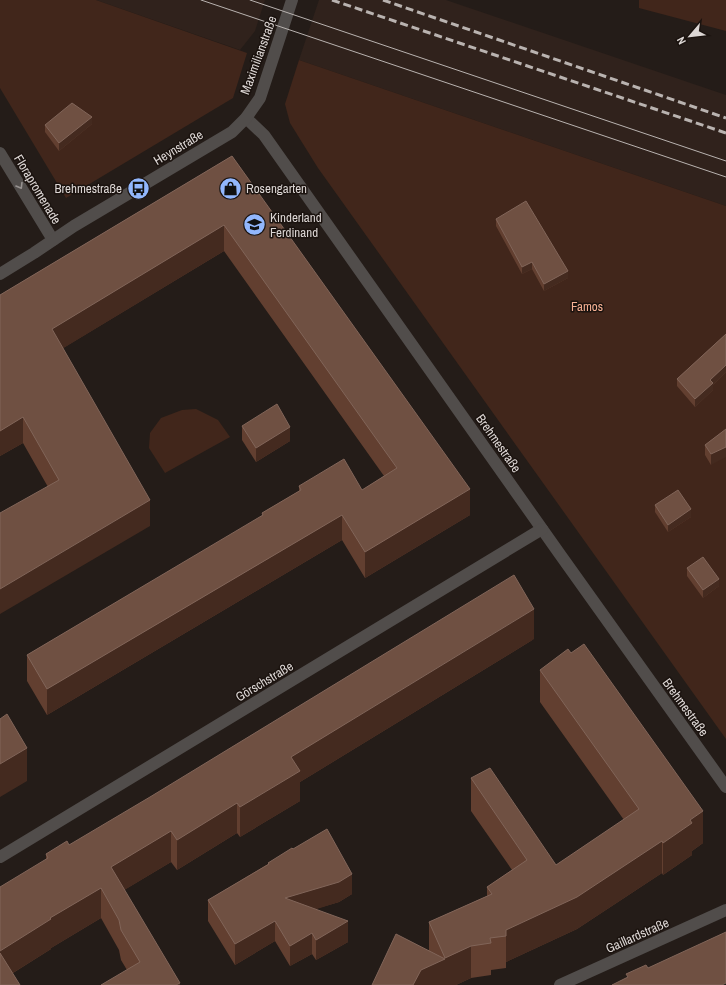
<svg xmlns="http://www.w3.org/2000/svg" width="726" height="985" font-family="'Archivo Narrow',sans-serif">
<rect width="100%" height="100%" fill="#241c18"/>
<g fill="#30221c">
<polygon points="96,0 265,0 255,31 240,50"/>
<polygon points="319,0 446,0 726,95 726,206 299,60"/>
</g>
<g fill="#41261b">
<polygon points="0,0 96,0 247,53 233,98 66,198 0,88"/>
<polygon points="639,0 726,0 726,31 639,8"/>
<polygon points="299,60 726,206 726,739 318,168 290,123 285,104"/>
<polygon points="196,409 218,420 230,437 165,473 149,448 150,433 161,418 182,410"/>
</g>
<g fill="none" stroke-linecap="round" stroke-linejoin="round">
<g stroke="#514d4b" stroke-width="12">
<polyline points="246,118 264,135 559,553 726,787"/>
<polyline points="0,153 53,240"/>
<polyline points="0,274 34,253 74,226 232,132 246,118 260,98 292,0"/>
<polyline points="0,857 542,529"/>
<polyline points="560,985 726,910"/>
</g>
<g stroke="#b9b3b0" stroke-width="1">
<polyline points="201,0 726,177"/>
<polyline points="250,0 726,161"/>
</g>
<g stroke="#b9b3b0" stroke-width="3" stroke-dasharray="8 4" stroke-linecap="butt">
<polyline points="332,0 726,133"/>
<polyline points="383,0 726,118"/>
</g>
</g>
<g fill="#623f30">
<polygon points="92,124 59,151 45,132 45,125"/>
<polygon points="232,156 470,515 365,578 342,540 47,715 27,681 27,655 262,516 262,513 299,491 299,486 362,490 384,476 224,251 63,348 150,526 48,487 23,443 0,456 0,295"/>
<polygon points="496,219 568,278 544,291 532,269 522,274 496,226"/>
<polygon points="726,334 726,372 713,385 713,390 695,407 677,386 677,379"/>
<polygon points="242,426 290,441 256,462 242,440"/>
<polygon points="726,429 711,465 705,455 705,445"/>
<polygon points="655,505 691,517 668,532 655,512"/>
<polygon points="687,568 719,586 703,598 687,576"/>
<polygon points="534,639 300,782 300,801 240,837 237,833 177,870 171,862 124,890 180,985 127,970 121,960 119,950 101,918 51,948 51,949 13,973 0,985 46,859 46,854 69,845"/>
<polygon points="540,670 703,843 692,851 692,855 663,875 662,873 577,929 506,962 506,968 491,970 491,975 471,978 456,985 372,985 429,950 429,922 487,896 487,887 512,870 471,811 471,778 556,865 624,820 540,702"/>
<polygon points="268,863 352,894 339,902 315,909 348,942 316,960 312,954 290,966 275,941 235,965 208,921 208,900 268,864"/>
</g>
<g fill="#442a1f">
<polygon points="92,117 92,124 59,151 59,143"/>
<polygon points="224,225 224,251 52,355 52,329"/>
<polygon points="532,262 532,269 522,274 522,267"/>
<polygon points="568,271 568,278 544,291 544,284"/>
<polygon points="726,365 726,372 713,385 713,390 695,407 695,399 710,380"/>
<polygon points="23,417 23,443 0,456 0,431"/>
<polygon points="290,427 290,441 256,462 256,448"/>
<polygon points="726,447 726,457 711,465 711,454"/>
<polygon points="470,489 470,515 365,578 365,552"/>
<polygon points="150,500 150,526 0,614 0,589"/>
<polygon points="691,509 691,517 668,532 668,525"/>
<polygon points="342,515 342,540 47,715 47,689"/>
<polygon points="719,579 719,586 703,598 703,590"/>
<polygon points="534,609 534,639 300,782 300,801 240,837 240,807 291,757"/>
<polygon points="27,748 27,781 0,797 0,764"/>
<polygon points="237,803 237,833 177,870 177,840"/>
<polygon points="703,811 703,843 692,851 692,855 663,875 663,843 690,820"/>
<polygon points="171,831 171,862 111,898 111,867"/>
<polygon points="662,841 662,873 577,929 506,962 506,968 506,930"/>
<polygon points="352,874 352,894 339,902 285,919 285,898"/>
<polygon points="101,888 101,918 51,948 51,949 0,981 0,951 50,918"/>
<polygon points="275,921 275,941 235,965 235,944"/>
<polygon points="348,921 348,942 316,960 316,940"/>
<polygon points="312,933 312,954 290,966 290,946"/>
<polygon points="471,946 471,978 456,985 413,985 421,970"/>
</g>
<g fill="#6f5042" stroke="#816559">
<polygon points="72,103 92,117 59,143 45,125"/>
<polygon points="232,156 470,489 365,552 342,515 47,689 27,655 263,515 262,513 301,490 299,486 344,459 362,490 397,468 224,225 52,329 150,500 0,589 0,513 59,480 23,417 0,431 0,295"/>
<polygon points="526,201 568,271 544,284 532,262 522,267 496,219"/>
<polygon points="726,334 726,365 710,380 713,383 695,399 677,379"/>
<polygon points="277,404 290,427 256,448 242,426"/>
<polygon points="726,429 726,447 711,454 705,445"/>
<polygon points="678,490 691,509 668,525 655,505"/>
<polygon points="703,557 719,579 703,590 687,568"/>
<polygon points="514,575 534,609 291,757 300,771 240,807 237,803 177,840 171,831 111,867 180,983 176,985 101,985 140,962 121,930 119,920 101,888 50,918 51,919 0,951 0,887 48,858 46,854 67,841 69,845 150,797"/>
<polygon points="584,644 703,811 690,820 692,823 663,843 662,841 577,897 506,930 506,936 490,938 491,943 471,946 445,958 429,922 492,894 487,887 527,860 471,778 490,768 556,865 639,809 540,670 568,649 571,653"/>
<polygon points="7,714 27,748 0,764 0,719"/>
<polygon points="327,829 352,874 339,882 285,898 348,921 316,940 312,933 290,946 275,921 235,944 208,900 269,864 268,863 292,848 293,849"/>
<polygon points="726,932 726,983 722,985 612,985 628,977 626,974 646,965 648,968"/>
<polygon points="396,934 445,959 421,970 413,985 372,985"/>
<polygon points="0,953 20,985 0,985"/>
</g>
<defs><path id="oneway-chevron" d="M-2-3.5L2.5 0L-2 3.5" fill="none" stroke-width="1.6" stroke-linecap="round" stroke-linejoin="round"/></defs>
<use stroke="#979290" href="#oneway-chevron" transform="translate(20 186) rotate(59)"/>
<defs>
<symbol id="bus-disc" viewBox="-11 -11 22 22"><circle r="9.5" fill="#92b7fd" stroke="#1b130f"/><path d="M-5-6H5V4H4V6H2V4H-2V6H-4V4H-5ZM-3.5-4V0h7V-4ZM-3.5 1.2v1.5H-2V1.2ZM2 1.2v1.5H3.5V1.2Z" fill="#111"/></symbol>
<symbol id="shop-disc" viewBox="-11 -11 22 22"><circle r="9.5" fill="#92b7fd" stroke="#1b130f"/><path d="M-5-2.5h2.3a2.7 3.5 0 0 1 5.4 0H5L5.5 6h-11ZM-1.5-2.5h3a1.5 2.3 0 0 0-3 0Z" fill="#111"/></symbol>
<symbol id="school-disc" viewBox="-11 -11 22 22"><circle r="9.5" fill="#92b7fd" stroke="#1b130f"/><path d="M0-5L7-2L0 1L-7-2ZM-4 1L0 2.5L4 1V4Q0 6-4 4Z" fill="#111"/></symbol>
</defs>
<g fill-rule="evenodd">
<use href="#bus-disc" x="126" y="176" width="25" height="25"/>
<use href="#shop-disc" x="218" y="176" width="25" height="25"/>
<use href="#school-disc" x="242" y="212" width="25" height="25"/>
</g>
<g text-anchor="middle" stroke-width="3" stroke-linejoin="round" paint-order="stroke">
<g font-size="13" fill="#ddd7d5" stroke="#1b130f">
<text transform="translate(258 55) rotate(-70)" y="5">Maximilianstraße</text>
<text transform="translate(178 147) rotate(-31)" y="5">Heynstraße</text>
<text transform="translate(38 189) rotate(59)" y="5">Florapromenade</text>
<text transform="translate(499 443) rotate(55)" y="5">Brehmestraße</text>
<text transform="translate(264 681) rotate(-31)" y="5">Görschstraße</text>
<text transform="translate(686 707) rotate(54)" y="5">Brehmestraße</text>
<text transform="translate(637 935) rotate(-24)" y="5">Gaillardstraße</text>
</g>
<g font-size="13" fill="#ddd7d5" stroke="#1b130f" text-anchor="start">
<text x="122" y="193" text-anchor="end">Brehmestraße</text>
<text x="246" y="193">Rosengarten</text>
<text x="270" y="222">Kinderland<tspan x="270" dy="15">Ferdinand</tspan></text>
</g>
<g font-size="13" fill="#f4af92" stroke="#1b130f">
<text x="587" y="311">Famos</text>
</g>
</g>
<g transform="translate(690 36) rotate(242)" stroke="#1b130f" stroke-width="3" paint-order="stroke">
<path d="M0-3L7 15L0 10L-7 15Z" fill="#ddd7d5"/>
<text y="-6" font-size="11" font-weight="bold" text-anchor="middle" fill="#ddd7d5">N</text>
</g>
</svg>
